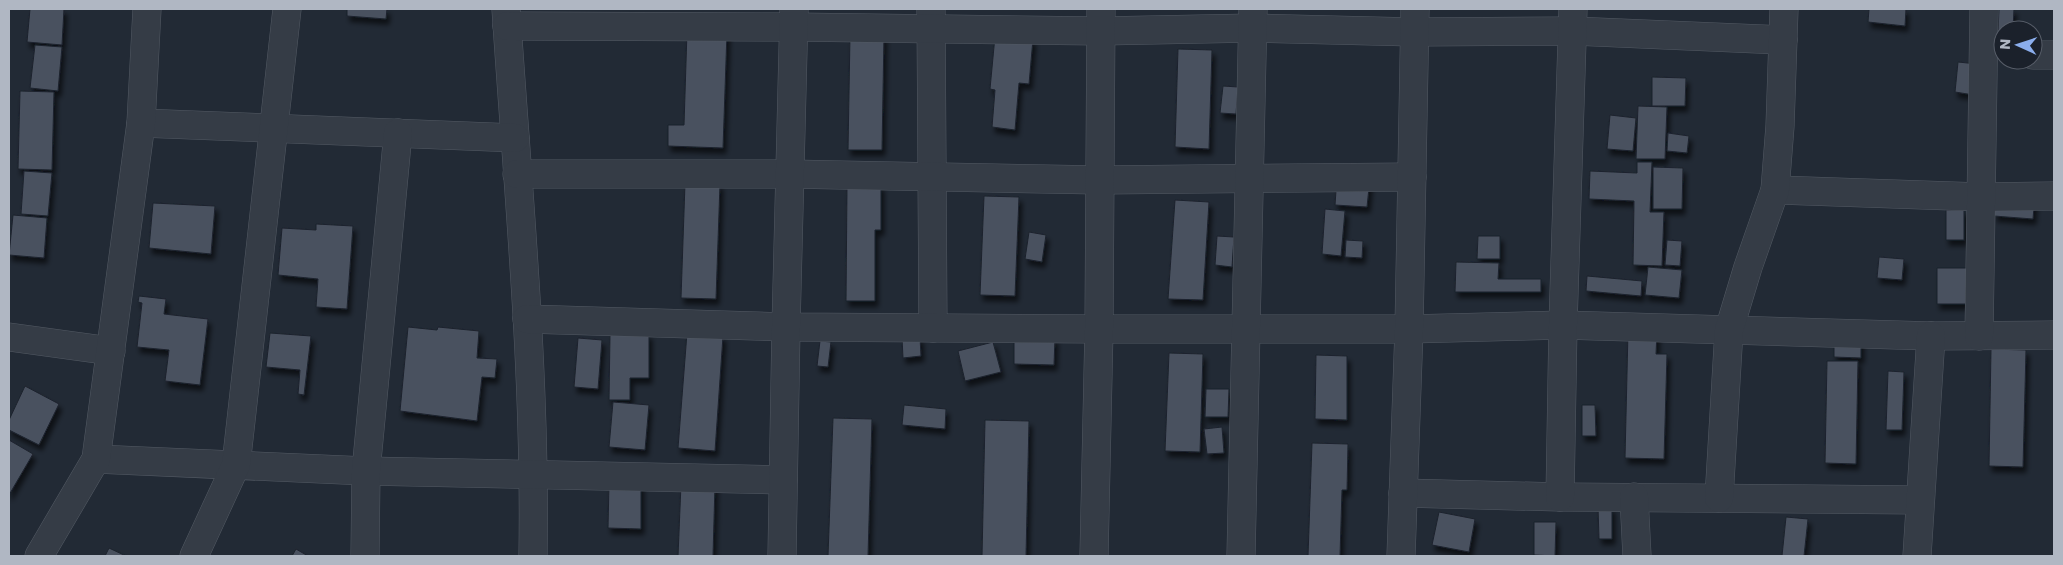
<svg xmlns="http://www.w3.org/2000/svg" width="2063" height="565" font-family="Poppins,sans-serif">
<defs>
<filter id="shadow"><feDropShadow dx="3" dy="5.5" stdDeviation="2.5" flood-color="#0009"/></filter>
</defs>
<rect width="100%" height="100%" fill="#222a35"/>
<g fill="#49515f" stroke="#1d232d" filter="url(#shadow)">
<polygon points="30,9 64,9 62,45 27,42"/>
<polygon points="347,9 387,9 386,19 347,16"/>
<polygon points="1869,9 1906,9 1905,26 1868,22"/>
<polygon points="1999,9 2014,9 2013,30 1998,32"/>
<polygon points="687,31 727,32 723,148 668,146 668,125 684,125"/>
<polygon points="850,35 884,35 882,150 848,150"/>
<polygon points="995,36 1033,39 1029,84 1019,83 1015,130 992,127 995,90 990,89"/>
<polygon points="35,45 62,47 58,91 30,88"/>
<polygon points="1178,49 1212,50 1209,149 1175,147"/>
<polygon points="1958,62 1977,64 1974,95 1955,92"/>
<polygon points="1652,77 1686,78 1685,106 1652,106"/>
<polygon points="1223,86 1238,87 1236,114 1220,113"/>
<polygon points="20,91 54,92 52,170 18,169"/>
<polygon points="1638,106 1667,107 1665,159 1636,159"/>
<polygon points="1610,115 1636,118 1633,151 1607,149"/>
<polygon points="1668,133 1689,136 1687,153 1667,151"/>
<polygon points="1637,162 1652,162 1650,212 1664,212 1662,266 1633,265 1634,201 1589,199 1590,171 1637,173"/>
<polygon points="1653,167 1683,168 1682,209 1653,209"/>
<polygon points="24,171 52,173 48,216 21,214"/>
<polygon points="1337,176 1370,178 1367,207 1335,205"/>
<polygon points="685,183 720,184 716,299 681,298"/>
<polygon points="847,185 881,185 881,230 875,230 875,301 846,301"/>
<polygon points="1997,192 2035,195 2033,219 1994,216"/>
<polygon points="984,196 1019,197 1015,296 980,295"/>
<polygon points="1175,200 1209,202 1203,300 1168,299"/>
<polygon points="153,203 215,206 211,254 149,248"/>
<polygon points="1325,209 1345,211 1341,256 1322,254"/>
<rect x="1946" y="210" width="18" height="30"/>
<polygon points="13,215 47,218 44,258 9,255"/>
<polygon points="316,224 353,226 347,309 316,307 318,279 278,275 282,228 316,230"/>
<polygon points="1029,232 1046,235 1042,262 1025,259"/>
<polygon points="1217,236 1234,237 1232,267 1215,265"/>
<polygon points="1478,236 1500,236 1500,259 1477,259"/>
<polygon points="1346,240 1363,241 1362,258 1345,257"/>
<polygon points="1667,240 1682,241 1680,266 1665,265"/>
<polygon points="1879,257 1904,259 1902,280 1877,278"/>
<polygon points="1456,262 1499,263 1498,279 1541,279 1541,292 1455,292"/>
<polygon points="1648,267 1682,270 1679,298 1645,295"/>
<polygon points="1937,268 1967,268 1966,304 1937,304"/>
<polygon points="1587,276 1642,281 1641,296 1586,291"/>
<polygon points="139,296 166,299 164,314 208,319 200,385 165,381 169,350 137,347 142,303 138,302"/>
<polygon points="408,327 437,330 438,327 479,331 477,358 497,359 495,378 482,377 477,421 400,411"/>
<polygon points="1628,331 1657,332 1656,354 1667,354 1664,459 1625,458"/>
<polygon points="270,333 311,336 304,395 298,394 300,370 266,367"/>
<polygon points="687,333 723,336 715,451 678,448"/>
<polygon points="610,334 649,334 649,378 630,378 630,400 609,400"/>
<polygon points="1834,336 1861,337 1861,358 1834,357"/>
<polygon points="920,337 921,356 903,358 902,338"/>
<polygon points="1014,337 1055,338 1054,365 1014,364"/>
<polygon points="578,338 602,340 598,389 574,387"/>
<polygon points="820,341 831,342 828,367 817,366"/>
<polygon points="993,342 1001,372 965,381 958,351"/>
<polygon points="1991,349 2026,350 2023,467 1989,466"/>
<polygon points="1169,353 1203,354 1200,452 1165,451"/>
<polygon points="1316,355 1347,356 1347,420 1315,419"/>
<polygon points="1827,361 1858,361 1856,464 1825,463"/>
<polygon points="1888,371 1904,372 1902,430 1886,430"/>
<polygon points="25,386 59,404 39,445 9,430 9,420"/>
<polygon points="1206,389 1229,389 1228,417 1205,417"/>
<polygon points="613,402 649,405 645,450 609,447"/>
<polygon points="904,405 946,409 945,429 902,425"/>
<polygon points="1582,405 1595,405 1596,436 1582,436"/>
<polygon points="833,418 872,419 868,556 828,556"/>
<polygon points="985,420 1029,421 1026,556 982,556"/>
<polygon points="1222,427 1224,453 1207,454 1204,429"/>
<polygon points="9,440 33,454 9,495"/>
<polygon points="1312,443 1348,444 1347,490 1342,490 1340,556 1308,556"/>
<polygon points="609,483 641,483 641,529 608,528"/>
<polygon points="681,484 715,485 713,556 678,556"/>
<polygon points="1598,507 1612,507 1612,539 1599,539"/>
<polygon points="1439,512 1475,519 1469,552 1432,545"/>
<polygon points="1786,517 1808,519 1804,556 1782,556"/>
<polygon points="1534,522 1556,522 1555,556 1534,555"/>
<polygon points="109,548 126,556 105,556"/>
<polygon points="296,549 308,556 292,556"/>
</g>
<g fill="none" stroke-linecap="round" stroke-linejoin="round">
<defs>
<g id="street">
<path d="M506,9C518,191 536,374 533,556"/>
<polyline points="931,9 933,328"/>
<polyline points="507,26 793,27 1101,31 1253,28 1414,32 1573,31 1783,40"/>
<polyline points="2033,55 2054,55"/>
<polyline points="141,123 515,138"/>
<polyline points="517,174 789,174 1100,180 1412,177"/>
<polyline points="1775,190 1981,197 2054,196"/>
<polyline points="527,319 786,327 1099,329 1409,329 1563,325 1931,336 2054,335"/>
<polyline points="1979,336 1984,9"/>
<polyline points="9,337 111,351"/>
<polyline points="96,459 366,471 783,480"/>
<polyline points="1403,493 1560,497 1920,500"/>
<polyline points="1560,497 1563,325 1573,9"/>
<polyline points="1634,497 1637,556"/>
<polyline points="1719,498 1729,330 1748,267 1775,190 1780,126 1784,9"/>
<polyline points="39,556 96,459 141,123 147,9"/>
<polyline points="194,556 236,465 287,9"/>
<polyline points="365,556 366,471 398,133"/>
<polyline points="782,556 786,327 794,10"/>
<polyline points="1094,556 1099,329 1101,9"/>
<polyline points="1241,556 1253,9"/>
<polyline points="1401,556 1409,329 1415,9"/>
<polyline points="1917,556 1931,336"/>
</g>
</defs>
<use href="#street" stroke="#535a64" stroke-width="29"/>
<use href="#street" stroke="#353c46" stroke-width="28"/>
</g>
<rect width="2063" height="565" fill="none" stroke="#b0b7c3" stroke-width="20"/>
<g transform="translate(2018 45) rotate(273)"><circle r="24" fill="#1b212b" stroke="#575d68"/>
<path d="M0-4L9 19L0 12L-9 19Z" fill="#8baeed"/>
<text y="-8" font-size="14" font-weight="bold" text-anchor="middle" fill="#b0b7c3">N</text>
</g>
</svg>
